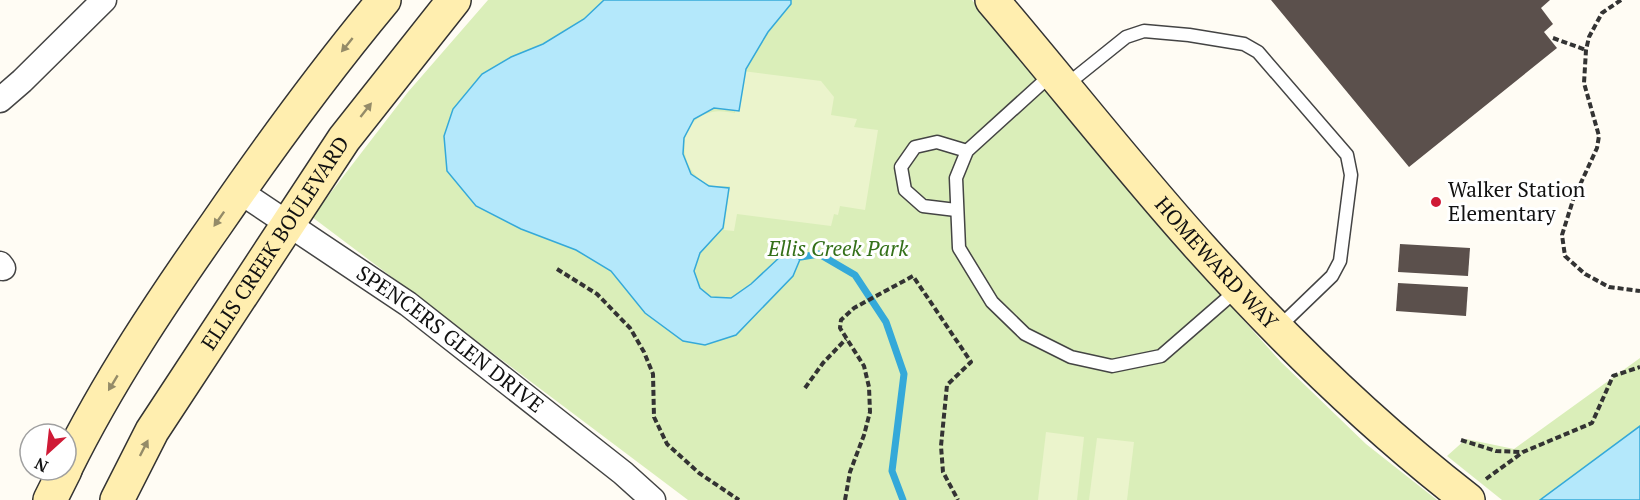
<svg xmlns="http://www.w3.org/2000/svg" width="1640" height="500" font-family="'PT Serif',serif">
<rect width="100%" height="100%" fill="#fffcf4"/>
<g fill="#daeeb9">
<polygon points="488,0 972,0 1149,215 1281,362 1366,444 1437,500 688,500 312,217 408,92"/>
<polygon points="1640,358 1640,500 1502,500 1447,456 1466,439 1514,449"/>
</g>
<g fill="#ebf4cc">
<path d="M743,71L821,81L834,97L831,115L857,119L854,127L878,130L865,210L840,206L838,215L834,214L831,226L737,214L734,231L724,230L730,186C723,186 713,187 707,184C676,168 676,120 712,112C719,110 728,112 735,113Z"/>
<polygon points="1046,432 1084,437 1077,500 1038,500"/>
<polygon points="1097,438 1134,442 1127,500 1089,500"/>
</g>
<g fill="#b4e8fb" stroke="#34a9d9" stroke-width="1.5">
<polygon points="604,0 791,0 791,4 768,32 746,69 739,111 714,108 694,119 684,138 683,154 691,174 709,186 729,188 723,228 700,253 694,271 700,288 711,297 731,298 751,284 781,256 801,257 793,276 736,335 705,345 683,341 645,313 611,271 576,250 521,229 476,206 447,171 444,136 453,109 482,74 511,57 543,44 584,19"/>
<polygon points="1640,426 1640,500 1540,500"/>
</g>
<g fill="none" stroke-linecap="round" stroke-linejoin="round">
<polyline stroke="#34a9d9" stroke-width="7" points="801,257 819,254 855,275 886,322 904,374 892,471 903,500"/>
</g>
<g fill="#5b504c">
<polygon points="1271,0 1550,0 1541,8 1553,24 1544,32 1557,48 1409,167"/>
<polygon points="1400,244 1470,248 1468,276 1398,272"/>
<polygon points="1398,283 1468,287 1466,316 1396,311"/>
</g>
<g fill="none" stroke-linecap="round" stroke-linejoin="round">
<defs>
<g id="lane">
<polyline points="1053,73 967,151 956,178 959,248 992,302 1025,334 1071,357 1112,366 1161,356 1238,289"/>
<polyline points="1065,86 1126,37 1144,31 1189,35 1244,44 1258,52 1347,155 1351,175 1340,261 1332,276 1278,328"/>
<polyline points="956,210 923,206 905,190 901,167 915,147 937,142 967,151"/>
</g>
<g id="street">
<polyline points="0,100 22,81 104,0"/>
<path id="s1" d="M239,191L408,304L623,473L653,500"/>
<polyline points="0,264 3,268"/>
</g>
<g id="secondary">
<path id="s2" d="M992,0C1062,82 1128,167 1200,247C1282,338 1371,425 1468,500"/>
<path d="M66,467C108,382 162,301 217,223C270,146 324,72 384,0"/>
<polyline points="50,500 65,470"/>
<path id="s3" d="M117,500L152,431L344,139L454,0"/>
</g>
</defs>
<use href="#lane" stroke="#444" stroke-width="15"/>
<use href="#street" stroke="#444" stroke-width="27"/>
<use href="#secondary" stroke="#333" stroke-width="36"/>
<g stroke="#333" stroke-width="4" stroke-dasharray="6 3" stroke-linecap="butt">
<polyline points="1621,0 1602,13 1589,37 1586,50 1584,83 1599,136 1597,148 1573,200 1562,235 1565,256 1585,274 1609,287 1640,291"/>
<polyline points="1553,38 1586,50"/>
<polyline points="557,269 597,294 630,328 644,352 653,374 654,417 667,444 699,473 739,500"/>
<polyline points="805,388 823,363 846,339"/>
<polyline points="1461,440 1496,451 1522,452"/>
<polyline points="1486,479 1523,452 1592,423 1613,376 1640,367"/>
<polyline points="845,500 850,472 864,435 870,412 869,387 864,366 840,328 841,320 854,308 913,276 971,362 947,385 941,446 943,472 958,500"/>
</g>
<use href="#lane" stroke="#fff" stroke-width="12"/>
<use href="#street" stroke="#fff" stroke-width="24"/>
<use href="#secondary" stroke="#ffeeaf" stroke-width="33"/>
</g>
<defs><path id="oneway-solid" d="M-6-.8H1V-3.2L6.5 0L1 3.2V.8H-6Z" transform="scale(1.5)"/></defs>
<g fill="#948b68">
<use href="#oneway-solid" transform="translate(347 45) rotate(129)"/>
<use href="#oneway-solid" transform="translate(366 110) rotate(-52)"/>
<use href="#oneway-solid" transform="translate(219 219) rotate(125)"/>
<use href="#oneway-solid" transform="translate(113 383) rotate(121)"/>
<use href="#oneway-solid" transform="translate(144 448) rotate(-63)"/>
</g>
<circle fill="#cf1a36" stroke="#fff" stroke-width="2" cx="1436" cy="202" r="6"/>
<g text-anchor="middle" stroke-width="6" stroke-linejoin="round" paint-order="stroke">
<g font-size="21" fill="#111" stroke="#fff" text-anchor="start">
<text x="1448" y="197">Walker Station<tspan x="1448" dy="24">Elementary</tspan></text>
</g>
<g font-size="21" fill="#111" stroke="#fff">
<text dy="7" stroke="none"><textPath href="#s3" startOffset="302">ELLIS CREEK BOULEVARD</textPath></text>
<text dy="7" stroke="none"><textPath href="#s2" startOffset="346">HOMEWARD WAY</textPath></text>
<text dy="7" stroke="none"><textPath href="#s1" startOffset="258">SPENCERS GLEN DRIVE</textPath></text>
</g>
<g font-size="21" font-style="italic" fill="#347019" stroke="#fff">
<text x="838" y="256">Ellis Creek Park</text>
</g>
</g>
<g transform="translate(48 452) rotate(207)"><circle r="28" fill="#ffffff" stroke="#a0a0a0" stroke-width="1.5"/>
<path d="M0-4.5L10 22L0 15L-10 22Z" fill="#cf1a36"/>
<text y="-9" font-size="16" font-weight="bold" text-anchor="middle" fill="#111111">N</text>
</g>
</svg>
